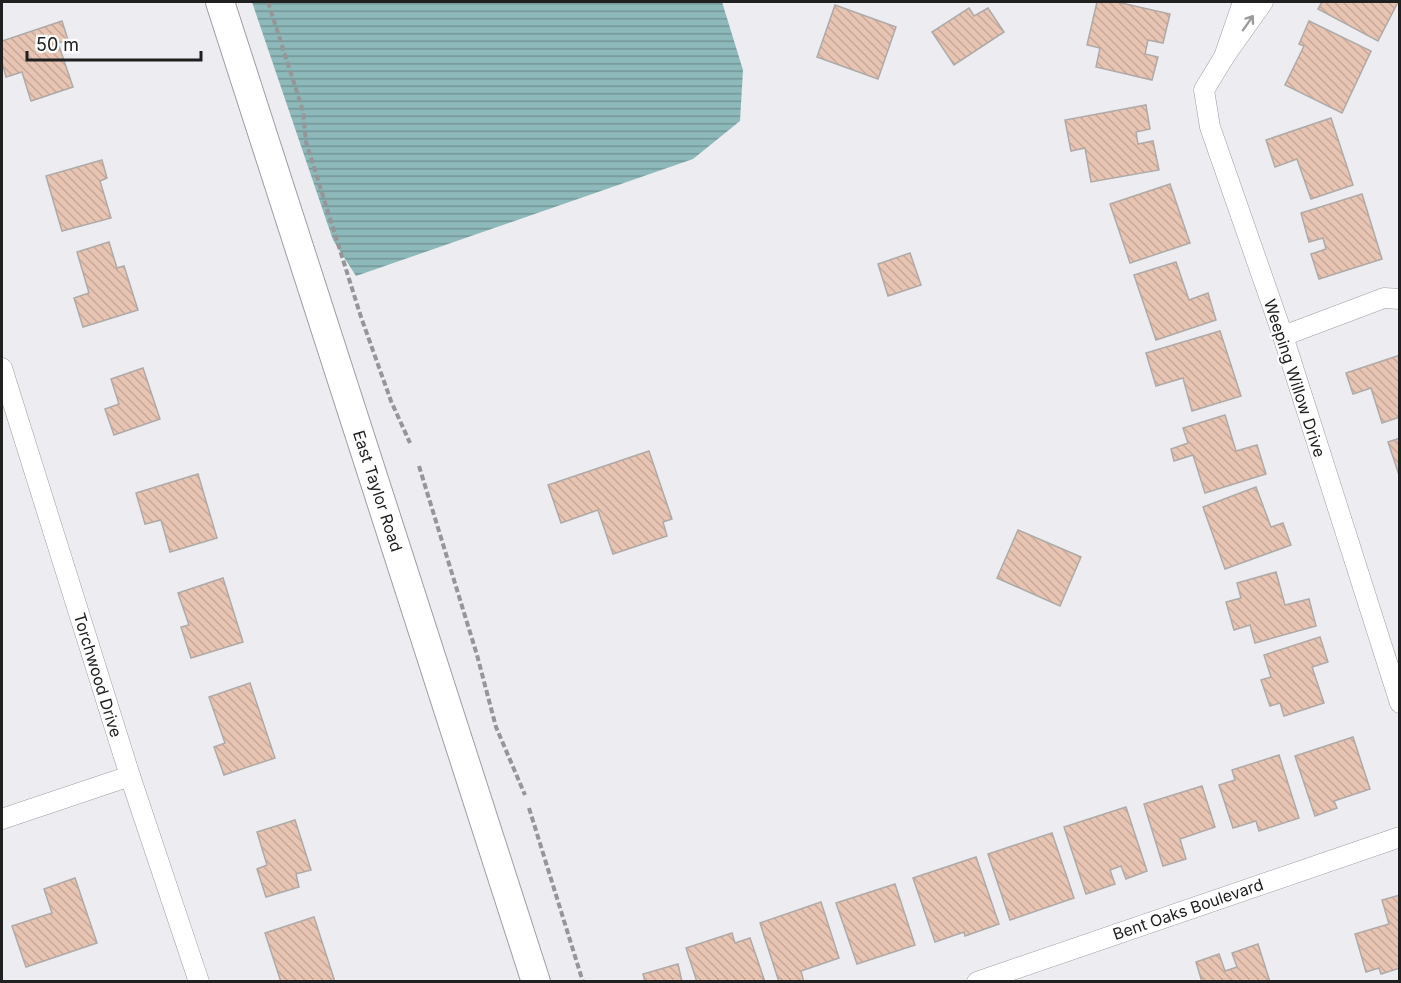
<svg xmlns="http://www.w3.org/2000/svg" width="1401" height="983" font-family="Inter,sans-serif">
<defs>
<pattern id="water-rules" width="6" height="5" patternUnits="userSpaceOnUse" patternTransform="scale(1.5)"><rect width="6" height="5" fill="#8eb9ba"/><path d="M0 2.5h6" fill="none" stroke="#749697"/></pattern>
<pattern id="building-back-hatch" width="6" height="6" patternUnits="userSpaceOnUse" patternTransform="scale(1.5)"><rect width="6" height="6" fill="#e8c4b3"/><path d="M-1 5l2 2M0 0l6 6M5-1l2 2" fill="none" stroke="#c7a89a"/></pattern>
</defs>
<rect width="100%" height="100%" fill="#ececf1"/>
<polygon fill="url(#water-rules)" points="252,2 722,2 743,70 740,121 693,159 356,276 333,240"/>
<g fill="url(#building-back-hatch)" stroke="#afaaa7" stroke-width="1.5">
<polygon points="1097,2 1117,2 1170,14 1163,43 1148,40 1145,54 1158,57 1152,80 1096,67 1100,48 1087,45"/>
<polygon points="1322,2 1398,2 1378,41 1318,9"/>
<polygon points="835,5 896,27 878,79 817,57"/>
<polygon points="969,8 974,16 988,8 1004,32 954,65 932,32"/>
<polygon points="62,21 68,40 58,43 73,87 31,101 22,72 6,77 2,62 2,41"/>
<polygon points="1309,21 1371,51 1342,113 1285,85 1304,46 1299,44"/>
<polygon points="1146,105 1150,129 1136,132 1138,144 1153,141 1159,170 1091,182 1085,148 1071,151 1065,120"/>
<polygon points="1331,118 1353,185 1311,199 1297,159 1275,167 1266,140"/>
<polygon points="102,160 107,178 100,181 111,218 62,231 46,176"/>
<polygon points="1170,184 1190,243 1130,263 1110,204"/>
<polygon points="1362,194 1382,259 1319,279 1311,254 1326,249 1323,238 1309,242 1301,213"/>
<polygon points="109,242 117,268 124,266 138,310 83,327 74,298 89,293 77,252"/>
<polygon points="910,253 921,285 888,296 878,264"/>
<polygon points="1176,262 1189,300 1208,293 1216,320 1156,340 1134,275"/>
<polygon points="1220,331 1241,396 1192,411 1183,378 1156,386 1146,353"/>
<polygon points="1400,355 1400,417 1382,423 1371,388 1353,394 1346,373"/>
<polygon points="143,368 160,419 114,435 105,409 119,404 111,379"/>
<polygon points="1225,415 1236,451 1257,445 1266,474 1205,493 1193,455 1174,461 1171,449 1188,443 1183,428"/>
<polygon points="1400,438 1400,478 1388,442"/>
<polygon points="649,451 672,519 663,522 667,536 613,554 598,510 561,523 548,485"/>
<polygon points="198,474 217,538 170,552 161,520 145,524 136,493"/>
<polygon points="1256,487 1271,527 1283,523 1291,545 1225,569 1203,507"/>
<polygon points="1018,530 1081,557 1060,606 997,578"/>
<polygon points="1276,572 1285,605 1309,599 1316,626 1255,643 1250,625 1234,630 1226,602 1241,598 1237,583"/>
<polygon points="223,578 243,642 191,658 181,627 189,625 178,593"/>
<polygon points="1320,637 1328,662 1312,667 1324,703 1284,716 1280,703 1270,706 1261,680 1271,677 1264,655"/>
<polygon points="250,683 275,758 224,775 214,747 225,743 209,697"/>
<polygon points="1353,737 1370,789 1334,801 1337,808 1315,816 1295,756"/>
<polygon points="1279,755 1299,818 1259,831 1256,821 1233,828 1219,785 1235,780 1232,770"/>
<polygon points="1202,786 1215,827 1180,839 1186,859 1163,866 1144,804"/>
<polygon points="1126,807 1147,871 1126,879 1121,866 1110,870 1115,884 1086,894 1064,827"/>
<polygon points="295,820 311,870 296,874 299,887 266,897 257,869 267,865 257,832"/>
<polygon points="1052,833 1074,898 1010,920 988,854"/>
<polygon points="976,857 999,924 965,936 964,932 935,942 913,878"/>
<polygon points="75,878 97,943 26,967 12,926 52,913 44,889"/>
<polygon points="895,884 915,945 857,964 836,903"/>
<polygon points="1400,895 1400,968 1381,974 1379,968 1366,972 1355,934 1389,924 1382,900"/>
<polygon points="821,902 839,958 801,971 804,982 779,982 760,923"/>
<polygon points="314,917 335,982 281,982 265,933"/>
<polygon points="732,933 735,943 750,938 765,982 697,982 686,948"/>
<polygon points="1258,944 1270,982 1202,982 1196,962 1219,954 1225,971 1237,967 1232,953"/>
<polygon points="678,964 682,982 645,982 643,974"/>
</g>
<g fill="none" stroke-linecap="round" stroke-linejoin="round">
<defs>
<g id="street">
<polyline points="1243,2 1224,57 1263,2"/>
<polyline points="1224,57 1204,90 1210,127 1283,336 1400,703"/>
<polyline points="1283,336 1384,298 1400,299"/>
<polyline points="2,368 130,776 199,982"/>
<polyline points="2,819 130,776"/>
<polyline points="977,982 1400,837"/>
</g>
<polyline id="secondary" points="220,2 536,982"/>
</defs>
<use href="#street" stroke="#9e9ea3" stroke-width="21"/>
<use href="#secondary" stroke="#9e9ea3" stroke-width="30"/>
<g stroke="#969699" stroke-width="4" stroke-dasharray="6 3" stroke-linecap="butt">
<polyline points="268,2 303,111 306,142 361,317 391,401 410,443"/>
<polyline points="419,466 477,655 496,727 525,795"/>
<polyline points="529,808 583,982"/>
</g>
<use href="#street" stroke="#fff" stroke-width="20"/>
<use href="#secondary" stroke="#fff" stroke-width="28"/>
</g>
<defs><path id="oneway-shaft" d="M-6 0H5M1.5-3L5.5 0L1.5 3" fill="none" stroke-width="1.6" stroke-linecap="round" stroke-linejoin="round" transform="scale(1.5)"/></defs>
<use stroke="#9b9b9b" href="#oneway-shaft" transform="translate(1248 23) rotate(-55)"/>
<g text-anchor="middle" stroke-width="4.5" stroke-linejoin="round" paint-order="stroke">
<g font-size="16" fill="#202021" stroke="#fff">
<text transform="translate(1295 378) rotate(72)" y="6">Weeping Willow Drive</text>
<text transform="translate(378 491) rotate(72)" y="6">East Taylor Road</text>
<text transform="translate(98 675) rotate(73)" y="6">Torchwood Drive</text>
<text transform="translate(1188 909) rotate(-19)" y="6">Bent Oaks Boulevard</text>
</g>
</g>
<rect width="1401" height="983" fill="none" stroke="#202021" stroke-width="6"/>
<path d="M27 51v9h174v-9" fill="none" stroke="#202021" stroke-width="3"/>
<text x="36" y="51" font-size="18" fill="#202021" stroke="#ffffff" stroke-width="4.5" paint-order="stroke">50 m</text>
</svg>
